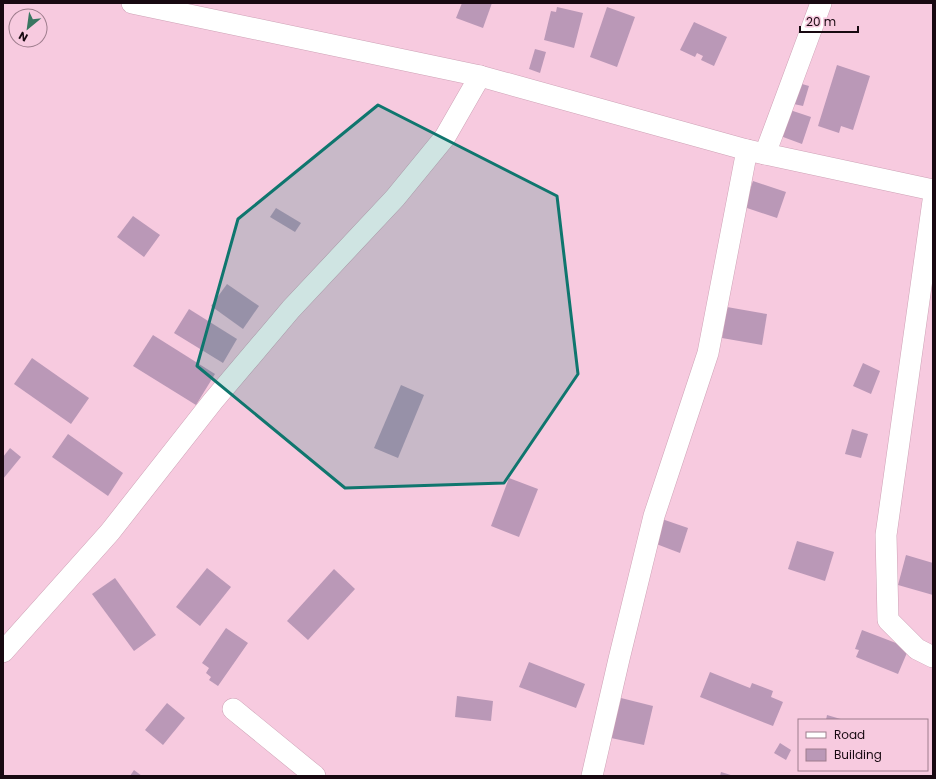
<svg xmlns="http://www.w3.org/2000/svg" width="936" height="779" font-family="Poppins,sans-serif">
<rect width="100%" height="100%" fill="#f7cadf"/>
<g fill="#ba98b7">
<polygon points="462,3 492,3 483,28 456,18"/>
<polygon points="557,7 583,13 574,48 544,40 551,11 556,12"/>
<polygon points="607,7 635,17 617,67 590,57"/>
<polygon points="694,22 727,37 714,66 701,60 703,56 697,53 695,57 680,50"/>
<polygon points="535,49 546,52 540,73 529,69"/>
<polygon points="837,65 870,76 853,130 841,126 839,133 818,126"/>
<polygon points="795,82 809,86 803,106 789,103"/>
<polygon points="784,108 811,117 802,144 775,134"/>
<polygon points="753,181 786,192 777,218 744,207"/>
<polygon points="276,208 301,223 295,232 270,217"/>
<polygon points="133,216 160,235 144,257 117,237"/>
<polygon points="227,284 259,306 243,329 211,306"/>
<polygon points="727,307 767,314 762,345 722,338"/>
<polygon points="189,309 237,339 223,363 174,333"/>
<polygon points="153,335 215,374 196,405 133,366"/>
<polygon points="32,358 89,398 71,424 14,384"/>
<polygon points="863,363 880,371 871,394 853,386"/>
<polygon points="401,385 424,395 398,458 374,448"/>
<polygon points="852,429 868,434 861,458 845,454"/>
<polygon points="68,434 123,473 108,496 52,457"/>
<polygon points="10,448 21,457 3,479 3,457"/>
<polygon points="509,478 538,489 519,537 491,526"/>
<polygon points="659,518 688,528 680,553 651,542"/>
<polygon points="797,541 834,552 825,581 788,569"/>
<polygon points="906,555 933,563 933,595 898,585"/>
<polygon points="207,568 231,587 200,626 176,607"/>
<polygon points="334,569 355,589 308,640 287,621"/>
<polygon points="115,578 156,635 134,651 92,594"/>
<polygon points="226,628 248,643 218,686 209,680 211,677 206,673 209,668 202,663"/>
<polygon points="862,630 909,648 898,674 856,657 859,650 855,649"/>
<polygon points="529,662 585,684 576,708 519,687"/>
<polygon points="710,672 750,688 752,683 773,691 771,697 783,702 773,726 700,697"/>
<polygon points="457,696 493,701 491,721 455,717"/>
<polygon points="621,698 653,706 644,745 611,738"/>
<polygon points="167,703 185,718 163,745 145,730"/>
<polygon points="827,715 844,720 826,720"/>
<polygon points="780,743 791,750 786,760 774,753"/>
<polygon points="134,770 142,776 130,776"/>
<polygon points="721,772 734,776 720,776"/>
</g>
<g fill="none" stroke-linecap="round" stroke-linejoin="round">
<defs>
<g id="minor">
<polyline points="132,3 480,76 747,150 933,190"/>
<polyline points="765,154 821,3"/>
<polyline points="933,201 886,535 888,620 917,649 933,657"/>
<polyline points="3,652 110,532 213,401 291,309 395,198 445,137 480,76"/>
<polyline points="233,709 315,776"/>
<polyline points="592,776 619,659 654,516 708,353 747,150"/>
</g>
</defs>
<use href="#minor" stroke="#cea2b6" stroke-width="22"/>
<use href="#minor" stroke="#fff" stroke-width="21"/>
</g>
<path fill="#0f766e" fill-opacity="0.2" stroke="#0f766e" stroke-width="3" stroke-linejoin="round" d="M378,105L557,196L578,374L504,483L345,488L197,366L238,219Z"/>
<rect width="936" height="779" fill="none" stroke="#180911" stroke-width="8"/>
<rect x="798" y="719" width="130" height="52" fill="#f7cadf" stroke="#9e7d8d"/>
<rect x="806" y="732" width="20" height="6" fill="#ffffff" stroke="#9e7d8d"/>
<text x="834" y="739" font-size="12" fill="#180911">Road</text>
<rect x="806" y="749" width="20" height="12" fill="#ba98b7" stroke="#9e7d8d"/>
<text x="834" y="759" font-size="12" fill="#180911">Building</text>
<g transform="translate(28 28) rotate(209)"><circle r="19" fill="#f7cadf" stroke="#9e7d8d"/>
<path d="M0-3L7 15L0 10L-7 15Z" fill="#397661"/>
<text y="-6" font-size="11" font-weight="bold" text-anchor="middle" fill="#180911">N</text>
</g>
<path d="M800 26v6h58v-6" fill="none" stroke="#180911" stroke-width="2"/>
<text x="806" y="26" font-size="12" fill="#180911" stroke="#f7cadf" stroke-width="3" paint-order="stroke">20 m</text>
</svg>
